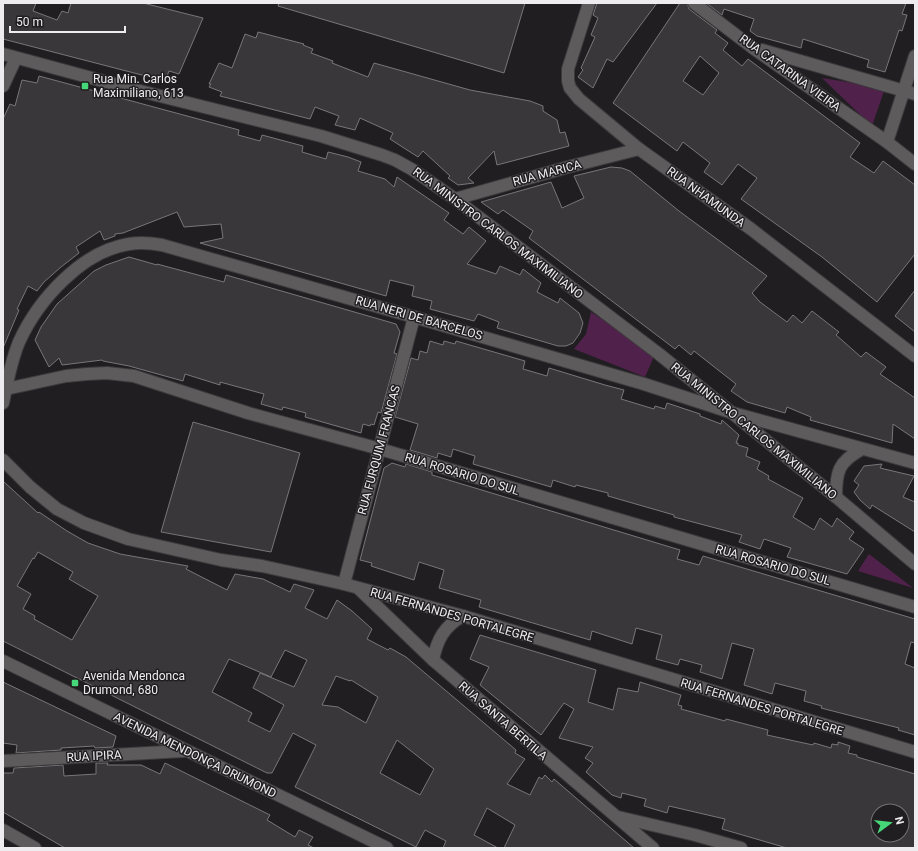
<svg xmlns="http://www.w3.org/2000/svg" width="918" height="851" font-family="Roboto,sans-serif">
<rect width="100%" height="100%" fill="#211e21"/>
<g fill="#50224b">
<polygon points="822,78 885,88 872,126"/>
<polygon points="591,312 655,354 645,377 574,349 586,334"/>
<polygon points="869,554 913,588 858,571"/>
</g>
<g fill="#3a373a" stroke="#797578" fill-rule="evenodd">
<polygon points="3,3 36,3 33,11 57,20 62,11 68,13 71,3 143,3 203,18 179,74 169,71 165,81 3,39"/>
<polygon points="279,3 525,3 504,73 278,6"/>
<polygon points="597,3 657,3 613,62 607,59 593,88 578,77 583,70 581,68 595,37 591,35 598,18 593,15"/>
<path d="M680,3H687L689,9L717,30L715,33L728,43L723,50L742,66L748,59L860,143L850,157L874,173L883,161L915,185V254L877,302L822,257L741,199L757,178L738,164L722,185L704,172L710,163L683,142L677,151L613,103ZM700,56L719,73L703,95L683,81Z"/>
<polygon points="706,3 906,3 902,14 907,15 902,31 899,30 885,72 867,67 869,60 803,39 801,48 757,36 750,31 754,19 724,9 722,15"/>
<polygon points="258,32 304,44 303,45 313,49 311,53 333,61 332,63 368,77 374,63 470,90 530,101 543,106 543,111 557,120 560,133 565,132 569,146 497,165 494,151 468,178 474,183 458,185 448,178 450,176 423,151 418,157 390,139 393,133 360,118 355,130 335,125 339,116 315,107 310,119 220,96 222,92 209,87 211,84 209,84 219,63 232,68 245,34 256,38"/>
<polygon points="39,76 239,130 238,135 260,141 262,135 303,146 302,152 326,159 328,152 348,157 361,162 358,171 385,179 394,187 397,177 449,213 444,220 463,234 469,227 486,241 467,264 496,274 500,266 520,275 523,269 541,283 537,292 558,303 560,298 579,313 583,323 580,333 573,343 566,346 558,346 497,328 499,322 478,314 474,321 430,309 432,301 412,296 414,286 390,280 386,296 200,243 223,238 221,224 184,227 177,212 123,233 115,234 115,236 104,240 100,231 76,247 79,253 61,267 44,282 37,291 28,286 17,309 19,310 3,348 3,119 10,104 15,106 22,80 37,83"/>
<polygon points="611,167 622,168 630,171 679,211 767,276 752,293 760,302 787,322 793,315 802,323 812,311 839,332 836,335 861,357 866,352 886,367 880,374 915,398 915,439 893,424 892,443 810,420 811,417 787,407 785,413 747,402 731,391 736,384 694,351 691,355 679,345 675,349 529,238 533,231 503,210 498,214 481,202 551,182 562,208 584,198 574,176"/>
<polygon points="129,257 157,265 157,264 224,282 226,275 396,324 400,332 394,353 397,354 381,413 378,412 374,425 371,424 370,426 363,424 361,433 305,417 306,413 283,407 282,410 261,404 264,394 220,382 220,385 185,374 183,381 129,366 103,361 102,360 62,365 59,358 49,367 35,340 41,327 57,304 94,271 106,265"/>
<polygon points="915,290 915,332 895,316"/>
<polygon points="430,341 443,345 444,341 455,344 456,341 525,361 523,369 547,376 549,368 605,385 624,390 621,399 654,409 655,406 665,409 667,403 700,414 700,416 721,424 722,420 739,435 736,443 738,443 738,445 748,448 746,456 760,462 757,469 769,476 768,479 803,498 793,517 814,530 820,518 832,527 837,518 854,532 849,539 864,549 847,574 787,557 791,548 764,539 760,549 739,542 742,535 674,517 674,515 608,496 608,493 576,485 575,487 553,480 551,487 473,464 475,456 453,449 451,457 438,453 437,458 410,450 418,424 395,417 411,358 418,360 420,351 427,353"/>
<polygon points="193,422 300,453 271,552 161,532"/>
<polygon points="392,463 405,467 406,464 432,472 432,475 680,550 677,559 699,565 703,556 915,619 915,643 911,642 905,664 915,668 915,735 898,730 899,728 821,708 822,706 804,701 806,691 775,683 772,694 744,685 754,649 732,643 722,679 700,672 702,665 680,659 678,665 656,659 662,635 636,628 632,644 592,631 590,640 479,607 481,600 439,588 444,570 419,562 414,580 371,566 372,563 360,560 384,468"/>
<polygon points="882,464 880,468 914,476 903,497 915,502 915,532 872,505 870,509 860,500 854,492 859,485 854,481 864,466"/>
<path d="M3,481L38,513L39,512L67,531L88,543L120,554L188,566L186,569L227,590L235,574L263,579L290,592L294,584L314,590L305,608L327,619L337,600L352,611L372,629L367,639L388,650L390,648L406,657L516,750L515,753L525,759L507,784L530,795L539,777L542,779L545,775L552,782L554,779L634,848H504L515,825L487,808L474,835L498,848H443L446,841L425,830L416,847L295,787L316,745L293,733L272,773H267L3,641ZM38,552L73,572L69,579L98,596L72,640L34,619L35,616L23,609L31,594L17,586L33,558L34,559ZM285,650L307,660L294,687L260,673L253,688L284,705L270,732L248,721L252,713L212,692L229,659L271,677ZM336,676L350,681L351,680L378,697L366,723L338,707L322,705ZM397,740L434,769L420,795L380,773Z"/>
<path d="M480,635L596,670L588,702L613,710L618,688L638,692L640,682L681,695L678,705L682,706L681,709L725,721L726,719L768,730L767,735L813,745L814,743L831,748L832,744L838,745V742L850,746L848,753L857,755V757L915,774V848H787L722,829L725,819L669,806L667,813L644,806L646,799L622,793L621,798L612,795L586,772L593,763L585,758L593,747L559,738L574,709L564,703L541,735L480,685L489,667L470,659ZM878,811H902V835H878Z"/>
<polygon points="3,682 116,736 113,747 95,748 94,746 61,748 61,750 16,753 17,745 3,743"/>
<polygon points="96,763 108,763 107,765 141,765 160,774 165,763 270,815 267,820 295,837 299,830 313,837 308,845 314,848 65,848 3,812 3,773 13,773 14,768 63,765 64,776 96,774"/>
</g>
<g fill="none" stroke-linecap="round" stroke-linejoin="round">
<defs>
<g id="street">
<polyline points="589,3 568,69 568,81 570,88 579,99 639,149 751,229 915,356"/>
<polyline points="694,3 753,48 887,142 915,164"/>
<polyline points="762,50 915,94"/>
<polyline points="3,54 136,90 321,136 382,155 395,160 413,170 455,199 659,354 836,497 915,564"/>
<polyline points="3,86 16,58"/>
<polyline points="887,142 915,56"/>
<polyline points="455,199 568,167 639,149"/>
<polyline points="6,389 66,376 87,374 107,373 134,376 174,389 248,413 380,449 915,607"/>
<path d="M3,403C7,383 11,361 19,342C38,300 82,251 129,244C140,242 151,243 162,245L414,317L644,384L733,413L915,463"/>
<polyline points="3,460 30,487 57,509 84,523 128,539 221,560 262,566 344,584 463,616 915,752"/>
<path d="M836,497C836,472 838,462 862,449"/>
<polyline points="344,584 414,317"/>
<polyline points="360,590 433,660 653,848"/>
<path d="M433,660C437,640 444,626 463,616"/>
<polyline points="3,661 387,848"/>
<polyline points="3,761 184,751"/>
<polyline points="618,817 695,835 741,848"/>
<polyline points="3,830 35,848"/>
</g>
</defs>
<use href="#street" stroke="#3d3a3c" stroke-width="14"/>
<use href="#street" stroke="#5e5b5d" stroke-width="12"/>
</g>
<g fill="#46d779" stroke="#211e21" stroke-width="1.5">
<rect x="81" y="82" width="8" height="8" rx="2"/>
<rect x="71" y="679" width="8" height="8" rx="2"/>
</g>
<g text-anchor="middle" stroke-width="3" stroke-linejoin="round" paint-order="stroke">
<g font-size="12" fill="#eeecee" stroke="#211e21">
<text transform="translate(790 73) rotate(36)" y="4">RUA CATARINA VIEIRA</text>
<text transform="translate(547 173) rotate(-15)" y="4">RUA MARICA</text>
<text transform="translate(706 197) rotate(36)" y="4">RUA NHAMUNDA</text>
<text transform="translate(498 233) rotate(37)" y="4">RUA MINISTRO CARLOS MAXIMILIANO</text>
<text transform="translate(419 318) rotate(16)" y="4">RUA NERI DE BARCELOS</text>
<text transform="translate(754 431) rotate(39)" y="4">RUA MINISTRO CARLOS MAXIMILIANO</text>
<text transform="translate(379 450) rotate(-75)" y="4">RUA FURQUIM FRANCAS</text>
<text transform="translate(462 474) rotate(17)" y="4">RUA ROSARIO DO SUL</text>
<text transform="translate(773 565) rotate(16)" y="4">RUA ROSARIO DO SUL</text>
<text transform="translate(452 615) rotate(16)" y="4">RUA FERNANDES PORTALEGRE</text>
<text transform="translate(762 707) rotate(17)" y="4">RUA FERNANDES PORTALEGRE</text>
<text transform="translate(503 721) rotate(41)" y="4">RUA SANTA BERTILA</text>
<text transform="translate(195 755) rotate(26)" y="4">AVENIDA MENDONÇA DRUMOND</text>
<text transform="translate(94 756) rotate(-3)" y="4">RUA IPIRA</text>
</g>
<g font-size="12" fill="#eeecee" stroke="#211e21" text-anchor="start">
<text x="93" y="83">Rua Min. Carlos<tspan x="93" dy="14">Maximiliano, 613</tspan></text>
<text x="83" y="680">Avenida Mendonca<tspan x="83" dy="14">Drumond, 680</tspan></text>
</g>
</g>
<rect width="918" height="851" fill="none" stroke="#eeecee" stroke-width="8"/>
<g transform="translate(890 823) rotate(75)"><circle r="19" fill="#211e21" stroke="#737073"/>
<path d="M0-3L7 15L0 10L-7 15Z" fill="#46d779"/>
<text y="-6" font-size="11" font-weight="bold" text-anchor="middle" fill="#eeecee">N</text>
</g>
<path d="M10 26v6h115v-6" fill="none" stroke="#eeecee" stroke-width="2"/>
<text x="16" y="26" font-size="12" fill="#eeecee" stroke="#211e21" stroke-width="3" paint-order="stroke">50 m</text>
</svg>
